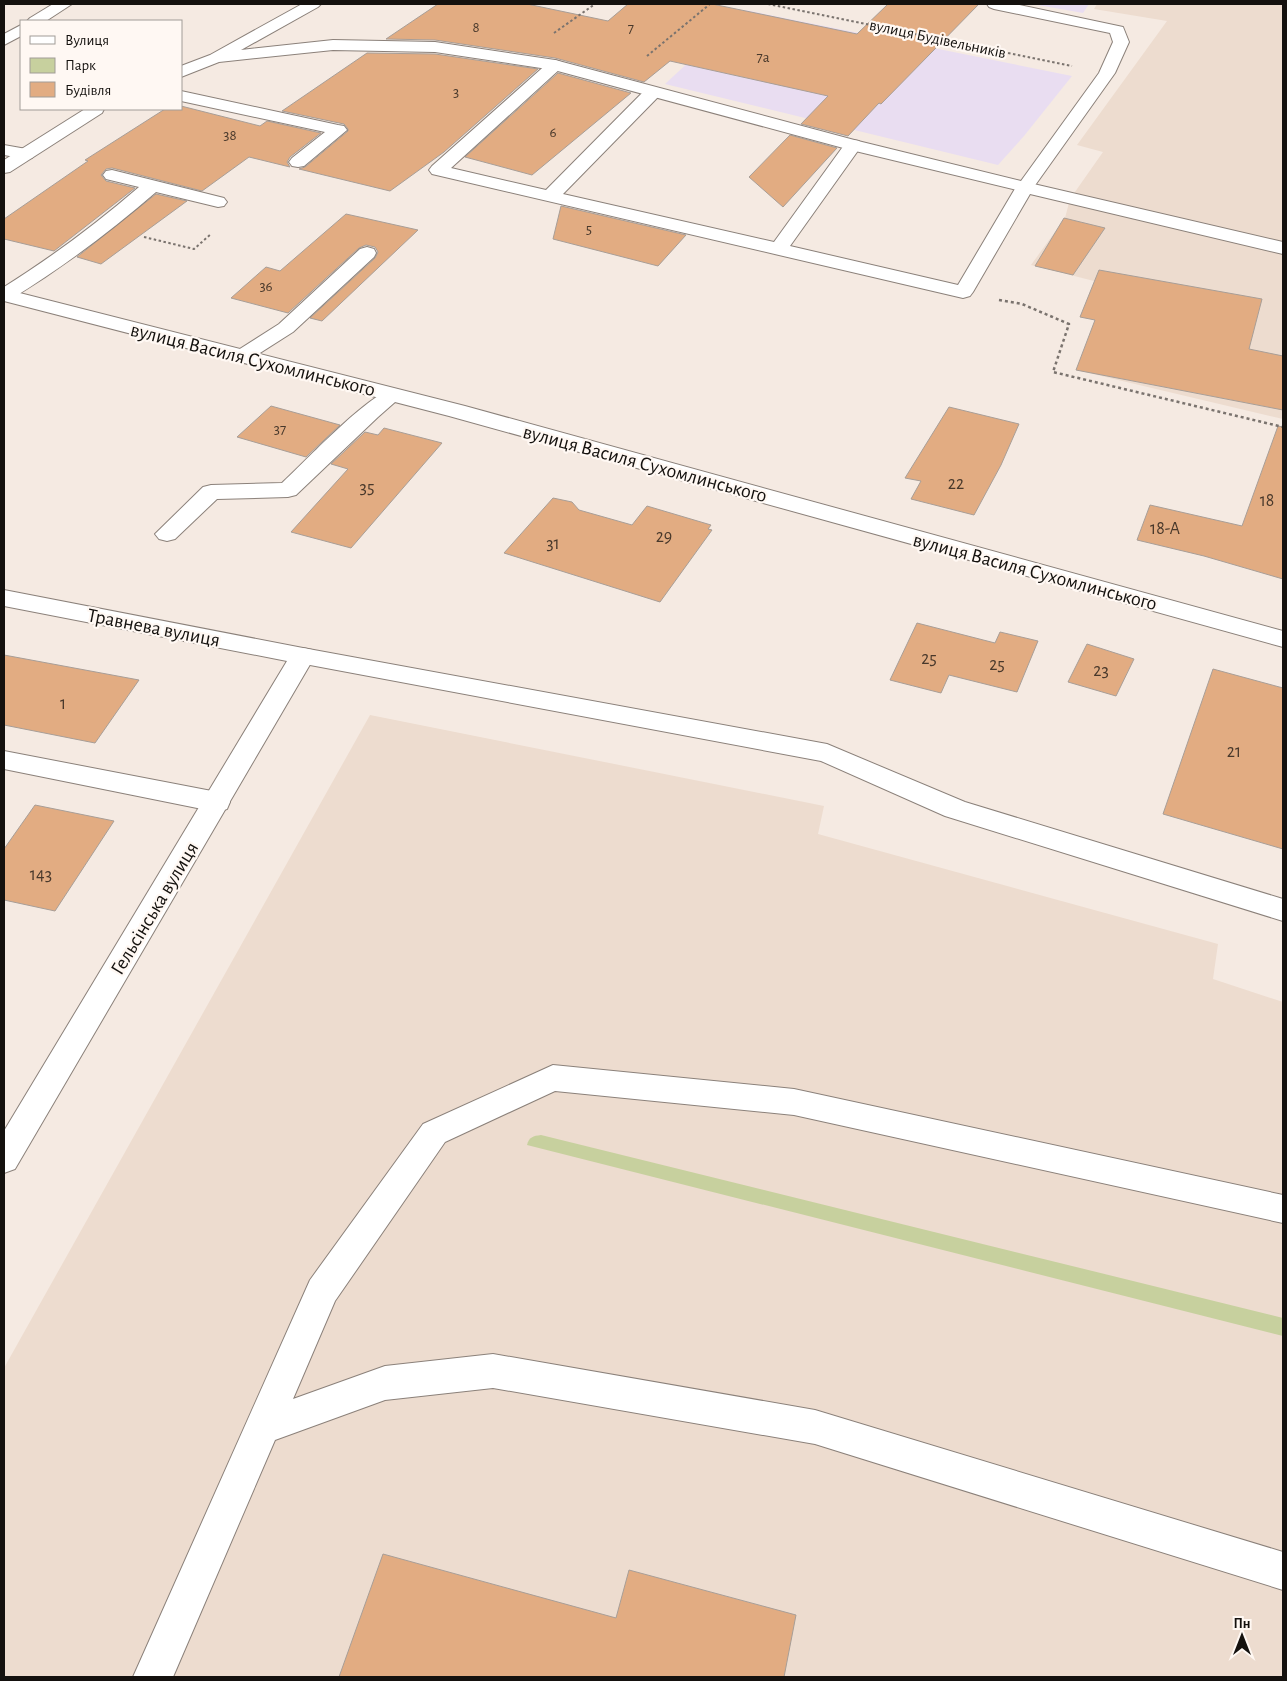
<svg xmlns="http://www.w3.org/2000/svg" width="1287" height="1681" font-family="'Alegreya Sans',sans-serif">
<rect width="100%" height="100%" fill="#f5eae2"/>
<g fill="#eddccf">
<polygon points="1097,4 1283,4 1283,419 1076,370 1095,320 1080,317 1094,281 1031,265 1065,218 1070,199 1103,152 1077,145 1167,21 1094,9"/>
<polygon points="370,715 824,806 818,834 1218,944 1213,979 1283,1002 1283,1677 4,1677 4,1368"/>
</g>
<g fill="#e9ddf1">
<polygon points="1032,4 1089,4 1083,13"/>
<polygon points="745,10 1072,76 1024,136 998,165 665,84"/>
</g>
<path fill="#c7d09e" d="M541,1135L1283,1318V1336L527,1145C529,1137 533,1136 541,1135Z"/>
<g fill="#e2ac82" stroke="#a89e97">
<polygon points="438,4 527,4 608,21 628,4 712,4 857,34 888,4 979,4 881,104 879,103 848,136 801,124 828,96 670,61 644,82 555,58 435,40 386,39"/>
<polygon points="367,53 435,54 538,69 444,152 390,191 299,169 305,167 348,131 348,129 344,124 282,111"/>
<polygon points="558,73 631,93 532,175 465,157"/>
<polygon points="181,106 260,126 267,121 321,133 290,157 287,162 290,167 249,157 202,191 112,168 106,169 101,175 106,181 135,188 54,251 4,239 4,219 88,161 85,160 165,109 181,109"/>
<polygon points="790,135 837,148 783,207 749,177"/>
<polygon points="156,194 187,201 101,264 77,257"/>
<polygon points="561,206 686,235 658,266 553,239"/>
<polygon points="346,214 418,230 322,321 310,318 375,258 378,252 375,247 366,245 359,248 288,313 231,298 266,267 280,271"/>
<polygon points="1064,218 1105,228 1073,275 1035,266"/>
<polygon points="1099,270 1262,299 1249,349 1283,356 1283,410 1076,370 1095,320 1080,317"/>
<polygon points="271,406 340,425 306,457 237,437"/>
<polygon points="949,407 1019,424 1001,465 974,515 911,499 921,481 905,478"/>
<polygon points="1278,426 1283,427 1283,579 1204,556 1137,540 1150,505 1242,526"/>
<polygon points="384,428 442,443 351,548 291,532 348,469 331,464 365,432 378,435"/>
<polygon points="553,498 572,502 579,510 632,525 647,506 711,525 708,529 712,530 660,602 504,553"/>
<polygon points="917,623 995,643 1000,632 1038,641 1017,692 949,675 941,693 890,680"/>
<polygon points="1087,644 1134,659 1116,696 1068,682"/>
<polygon points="4,655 139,680 95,743 4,725"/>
<polygon points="1213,669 1283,688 1283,849 1163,814"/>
<polygon points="35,805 114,821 55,911 4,900 4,849"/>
<polygon points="383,1554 616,1618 629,1570 796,1615 784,1677 339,1677"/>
</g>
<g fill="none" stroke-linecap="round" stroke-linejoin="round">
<defs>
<g id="lane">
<polygon points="53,4 72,4 46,21 27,21 30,18"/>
<polygon points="21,25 21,36 4,45 4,34"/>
<polygon points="555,60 561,62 563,65 561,68 451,168 546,190 647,88 659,88 661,92 659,96 563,194 774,242 847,141 853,140 859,141 862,145 790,246 958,285 1016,187 1019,183 1025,182 1283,242 1283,254 1030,194 973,292 970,296 963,298 432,174 429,170 432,166 549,62"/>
<polygon points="181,91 338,125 344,126 347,130 304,166 298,167 292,166 289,162 292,158 325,132 181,101"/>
<polygon points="4,145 32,150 35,154 32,158 26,159 4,155"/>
<path d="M112,170L224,198L227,202L224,206L218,207L156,192C110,232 63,267 11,299L4,301V287C52,257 96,224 139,187L106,179L103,175L106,171Z"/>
<polygon points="367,247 374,249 376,253 374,257 293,332 249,360 242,362 235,360 232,356 235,352 279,324 360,249"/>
<path d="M393,389L400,391L403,395L378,417L296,495L288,497L217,499L175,539L167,541L159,539L155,534L203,487L211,485L282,483C305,462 367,395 393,389Z"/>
<polygon points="303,648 827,744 965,802 1283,899 1283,921 945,816 821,761 294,662 291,656 294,650"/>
<polygon points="4,751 217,792 227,795 230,802 227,809 217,812 4,769"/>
<polygon points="553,1065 794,1089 1283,1195 1283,1223 794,1115 555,1091 445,1142 335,1301 293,1399 385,1366 493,1354 815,1410 1283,1552 1283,1590 815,1444 493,1388 385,1400 275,1440 173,1677 133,1677 310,1280 423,1124"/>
</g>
<g id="street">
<polygon points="302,4 321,4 318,7 241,50 333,40 435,42 555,60 858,141 1021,181 1099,73 1113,42 1110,33 994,9 989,7 987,4 1015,4 1123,27 1129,42 1115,73 1031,191 1025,192 847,149 554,70 435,52 333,50 219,62 181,77 181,66 210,55"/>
<polygon points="85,109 104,109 102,113 10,172 4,173 4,160"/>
<polygon points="4,590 303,648 312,650 315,656 15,1169 4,1173 4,1131 287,661 4,606"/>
</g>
<polygon id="secondary" points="4,289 465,406 1283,631 1283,647 449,416 4,301"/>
</defs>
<use href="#lane" stroke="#8b817a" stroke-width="2"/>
<use href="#street" stroke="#8b817a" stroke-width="2"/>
<use href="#secondary" stroke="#8b817a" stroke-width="2"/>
<g stroke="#7a736e" stroke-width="2" stroke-dasharray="2.5 2.5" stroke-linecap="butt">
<polyline points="768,4 1072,66"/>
<polyline points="554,33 595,4"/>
<polyline points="647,56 710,4"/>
<polyline points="144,237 194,249 211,234"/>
</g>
<polyline stroke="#7a736e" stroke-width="2.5" stroke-dasharray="3 3" stroke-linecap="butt" points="999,300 1022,304 1069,324 1053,372 1283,427"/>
<use href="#lane" fill="#fff" fill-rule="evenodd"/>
<use href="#street" fill="#fff" fill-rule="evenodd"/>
<use href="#secondary" fill="#fff" fill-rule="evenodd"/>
</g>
<g text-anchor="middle" stroke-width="4.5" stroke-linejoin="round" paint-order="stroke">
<g font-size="15" fill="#48382b">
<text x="476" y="32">8</text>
<text x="631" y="33">7</text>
<text x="763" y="62">7а</text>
<text x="456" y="97">3</text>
<text x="553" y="137">6</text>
<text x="230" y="140">38</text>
<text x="589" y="234">5</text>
<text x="266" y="291">36</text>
<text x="280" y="434">37</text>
</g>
<g font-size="16" fill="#14110e" stroke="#fff8f3">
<text transform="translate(938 38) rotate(12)" y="6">вулиця Будівельників</text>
</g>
<g font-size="18" fill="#48382b">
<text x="956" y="489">22</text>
<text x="367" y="493">35</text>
<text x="1267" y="506">18</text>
<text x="1165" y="534">18-А</text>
<text x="664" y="542">29</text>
<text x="553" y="549">31</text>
<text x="929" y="664">25</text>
<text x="997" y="670">25</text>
<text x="1101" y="676">23</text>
<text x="63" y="709">1</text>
<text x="1234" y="757">21</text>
<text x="41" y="880">143</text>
</g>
<g font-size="20" fill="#14110e" stroke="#fff8f3">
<text transform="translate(253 359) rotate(14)" y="7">вулиця Василя Сухомлинського</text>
<text transform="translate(645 463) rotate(15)" y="7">вулиця Василя Сухомлинського</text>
<text transform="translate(1035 571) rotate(15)" y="7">вулиця Василя Сухомлинського</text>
<text transform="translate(154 627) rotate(11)" y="7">Травнева вулиця</text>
<text transform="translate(154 908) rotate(-59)" y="7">Гельсінська вулиця</text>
</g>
</g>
<rect width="1287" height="1681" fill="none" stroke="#14110e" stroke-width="10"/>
<rect x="20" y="20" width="162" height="90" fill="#fff8f3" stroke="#a19c97"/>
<rect x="30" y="36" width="25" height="8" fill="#ffffff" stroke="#a19c97"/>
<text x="65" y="45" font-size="15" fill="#14110e">Вулиця</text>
<rect x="30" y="58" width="25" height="15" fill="#c7d09e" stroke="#a19c97"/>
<text x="65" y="70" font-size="15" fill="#14110e">Парк</text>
<rect x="30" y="82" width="25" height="15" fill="#e2ac82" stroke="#a19c97"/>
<text x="65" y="95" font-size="15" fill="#14110e">Будівля</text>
<g transform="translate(1242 1636)" stroke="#fff8f3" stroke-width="4" paint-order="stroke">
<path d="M0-4L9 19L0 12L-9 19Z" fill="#14110e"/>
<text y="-8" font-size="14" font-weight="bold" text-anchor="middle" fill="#14110e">Пн</text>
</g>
</svg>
